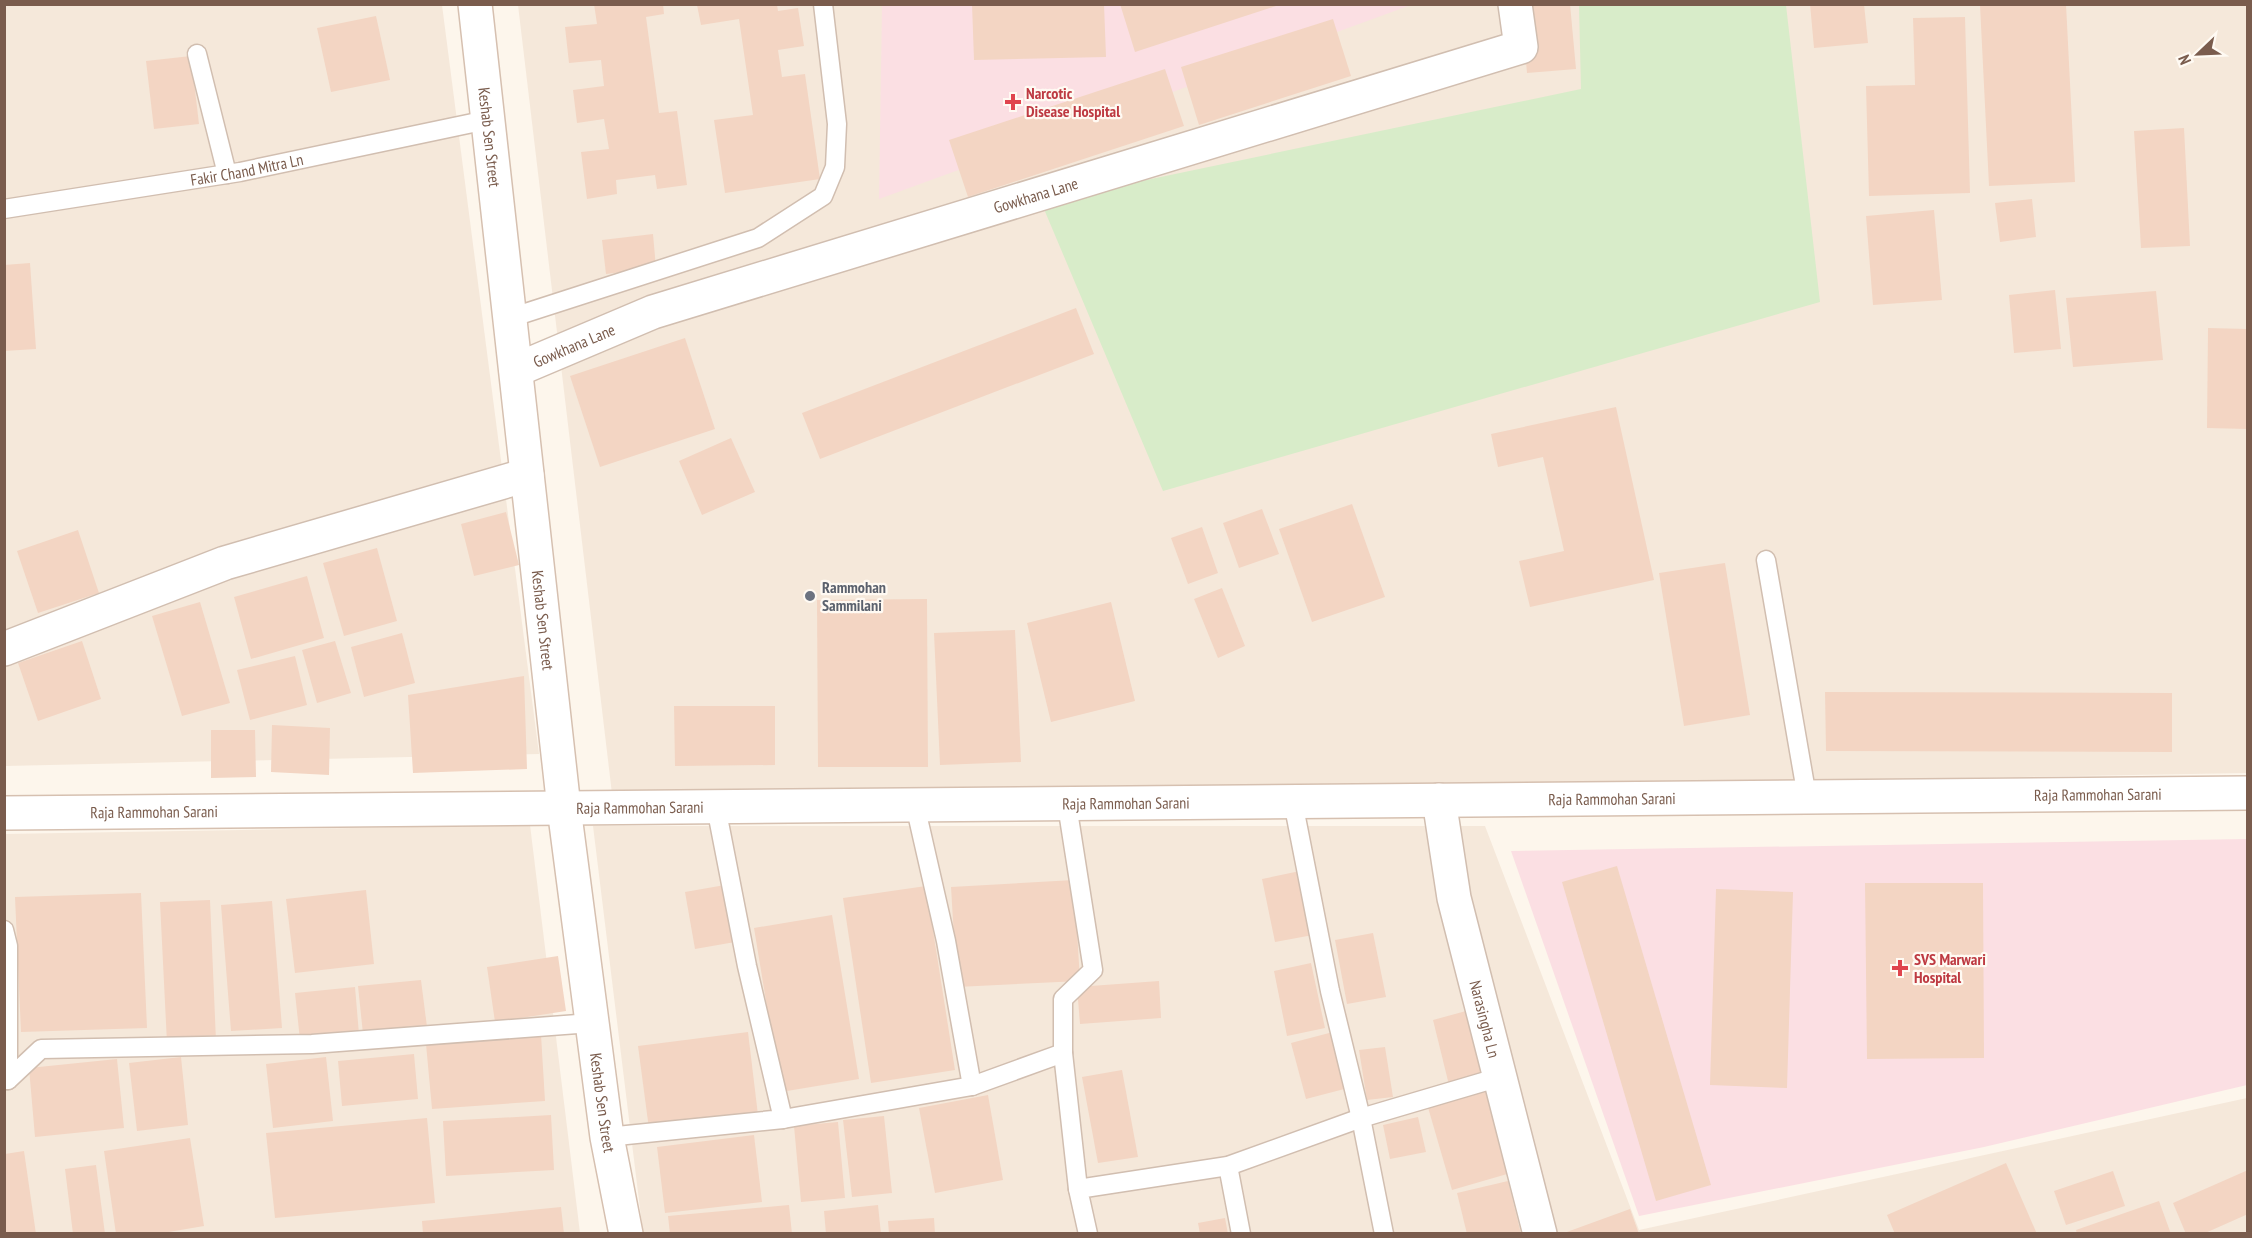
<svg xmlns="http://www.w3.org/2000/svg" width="2252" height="1238" font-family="'PT Sans Narrow',sans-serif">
<rect width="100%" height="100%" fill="#fdf6ec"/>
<g fill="#f5e8da">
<polygon points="4,5 442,5 539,754 5,766"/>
<polygon points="518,5 2247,5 2247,773 613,802"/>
<polygon points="530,825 580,1233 5,1233 4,834"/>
<polygon points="593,826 1485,826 1639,1230 2247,1098 2247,1233 643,1233"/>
</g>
<g fill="#fbdfe3">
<polygon points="882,5 1411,5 879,199"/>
<polygon points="2247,839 2247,1085 1984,1147 1639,1216 1511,851"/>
</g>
<polygon fill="#d8ecc9" points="1579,5 1786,5 1820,302 1163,491 1041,202 1581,89"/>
<g fill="#f3d5c3">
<polygon points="594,4 663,4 664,14 646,17 659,113 677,111 687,185 657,189 655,175 616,180 617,194 587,199 581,152 609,149 604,119 577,123 573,90 604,86 601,60 569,63 565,27 597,24"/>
<polygon points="972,4 1104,4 1106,57 974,60"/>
<polygon points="1120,4 1279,4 1279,5 1135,52"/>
<polygon points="1521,4 1570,4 1576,69 1527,73"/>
<polygon points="1810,4 1864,4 1868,43 1814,48"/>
<polygon points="1993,4 2066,4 2075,182 1989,186 1980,5"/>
<polygon points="697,5 777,5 778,11 798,8 804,46 778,50 782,77 805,74 820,179 725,193 714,120 753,115 739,19 701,25"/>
<polygon points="376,16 390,80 331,92 317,28"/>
<polygon points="1965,17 1970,193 1869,196 1866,86 1915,85 1913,18"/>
<polygon points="1333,19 1351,76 1199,125 1181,67"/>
<polygon points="191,56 199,124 154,129 146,61"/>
<polygon points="1165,69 1184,126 968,197 949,140"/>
<polygon points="2184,128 2190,246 2141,248 2134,131"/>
<polygon points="2032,199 2036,237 2000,242 1995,203"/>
<polygon points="1934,210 1942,300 1873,305 1866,216"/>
<polygon points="653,234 656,268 606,274 602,240"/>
<polygon points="30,263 36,349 4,351 4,265"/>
<polygon points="2055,290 2061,349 2014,353 2009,295"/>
<polygon points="2156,291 2163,360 2073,367 2066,298"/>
<polygon points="1076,308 1094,354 820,459 802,413"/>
<polygon points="2208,328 2248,329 2248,429 2207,428"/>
<polygon points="685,338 715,429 600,467 570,376"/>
<polygon points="1616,407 1654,580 1530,607 1519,561 1564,551 1543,457 1498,467 1491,434"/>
<polygon points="731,438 755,492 702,515 679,461"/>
<polygon points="1352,504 1385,597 1312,622 1279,529"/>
<polygon points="1262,509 1279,554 1239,568 1223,523"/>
<polygon points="506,512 519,565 474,576 461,524"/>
<polygon points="1202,527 1218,573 1188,584 1171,538"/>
<polygon points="78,530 99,593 38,613 17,551"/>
<polygon points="377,548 397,621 344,636 323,563"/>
<polygon points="1725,563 1750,715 1684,726 1659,573"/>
<polygon points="307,576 324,638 251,659 234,597"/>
<polygon points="1222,588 1245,646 1218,658 1194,599"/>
<polygon points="927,599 928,767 818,767 817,600"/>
<polygon points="200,602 230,703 182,716 152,616"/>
<polygon points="1111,602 1135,701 1051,722 1027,623"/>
<polygon points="1015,630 1021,762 940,765 934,633"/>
<polygon points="402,633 415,683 364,697 351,647"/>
<polygon points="82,641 101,699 38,721 18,663"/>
<polygon points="335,641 351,693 317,703 302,650"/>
<polygon points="295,656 307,705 250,720 237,670"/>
<polygon points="524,676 527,769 413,773 408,695"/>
<polygon points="1825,692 2172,693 2172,752 1826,751"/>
<polygon points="674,706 775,706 775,765 675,766"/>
<polygon points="272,725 330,728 329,775 271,772"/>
<polygon points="211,730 255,730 256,777 211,778"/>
<polygon points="1617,866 1711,1185 1656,1201 1562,882"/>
<polygon points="1300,871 1313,935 1275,942 1262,879"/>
<polygon points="1074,880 1080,981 957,987 951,887"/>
<polygon points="1865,883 1983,883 1984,1058 1867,1059"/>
<polygon points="725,885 735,942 695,949 685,892"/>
<polygon points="926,886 955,1070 871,1083 843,898"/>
<polygon points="1716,889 1793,892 1787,1088 1710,1085"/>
<polygon points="366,890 374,964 295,973 286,899"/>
<polygon points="141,893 147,1028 21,1032 15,897"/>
<polygon points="210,900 216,1041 167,1043 160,902"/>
<polygon points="272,901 282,1028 231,1031 221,905"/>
<polygon points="832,915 859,1079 781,1092 754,928"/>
<polygon points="1373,933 1386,997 1347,1004 1335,940"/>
<polygon points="558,956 566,1011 495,1022 487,967"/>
<polygon points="1311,963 1325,1028 1287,1036 1274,971"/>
<polygon points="421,980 427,1027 363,1034 358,986"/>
<polygon points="1159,981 1161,1018 1080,1024 1077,987"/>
<polygon points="355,987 359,1034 300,1040 295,993"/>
<polygon points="1477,1008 1494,1073 1449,1085 1433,1020"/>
<polygon points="748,1032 758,1115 649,1129 638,1046"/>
<polygon points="1333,1032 1348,1088 1306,1099 1291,1043"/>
<polygon points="541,1035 545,1101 432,1109 426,1044"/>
<polygon points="1385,1047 1393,1097 1367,1100 1359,1050"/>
<polygon points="414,1054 418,1099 342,1106 338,1061"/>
<polygon points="181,1057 188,1125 137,1131 129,1063"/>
<polygon points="326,1057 333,1121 273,1128 266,1064"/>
<polygon points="117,1059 124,1128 35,1137 29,1068"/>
<polygon points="1122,1070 1138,1157 1098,1163 1082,1077"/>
<polygon points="1490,1086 1514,1172 1452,1190 1427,1104"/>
<polygon points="988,1095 1003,1180 935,1193 919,1108"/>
<polygon points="551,1115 554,1170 446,1176 443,1121"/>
<polygon points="884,1116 892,1193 852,1197 843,1120"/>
<polygon points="1418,1117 1426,1152 1390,1159 1383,1125"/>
<polygon points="427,1118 435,1203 275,1218 266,1133"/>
<polygon points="838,1122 845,1198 801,1202 794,1126"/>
<polygon points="754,1135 762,1202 665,1213 657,1147"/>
<polygon points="190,1138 204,1226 157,1234 116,1234 104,1151"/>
<polygon points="24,1151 36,1234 5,1234 5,1154"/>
<polygon points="2006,1163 2037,1234 1895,1234 1887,1215"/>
<polygon points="96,1165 105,1234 73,1234 65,1169"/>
<polygon points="2248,1170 2248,1214 2203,1234 2186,1234 2173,1203"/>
<polygon points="2113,1171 2125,1206 2066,1225 2054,1191"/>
<polygon points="1508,1181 1521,1234 1467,1234 1457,1193"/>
<polygon points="2159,1201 2171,1234 2077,1234 2076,1230"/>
<polygon points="789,1205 792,1234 670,1234 668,1216"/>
<polygon points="878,1205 881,1234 826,1234 824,1211"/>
<polygon points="561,1207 564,1234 423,1234 422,1221"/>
<polygon points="1630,1209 1639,1234 1564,1234 1564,1233"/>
<polygon points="934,1218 935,1234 889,1234 888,1221"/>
<polygon points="1225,1218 1228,1234 1200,1234 1198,1223"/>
</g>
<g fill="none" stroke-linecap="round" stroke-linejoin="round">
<defs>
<g id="service">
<polyline points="197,54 227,174"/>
<path id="s1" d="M4,209L240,172L487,120"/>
<polyline points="510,318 758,238 823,196 835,167 837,124 823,4"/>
<polyline points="1766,560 1807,797"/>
<polyline points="1293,802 1330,991 1361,1118 1384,1234"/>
<polyline points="915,805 946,941 972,1086"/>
<polyline points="1067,805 1093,970 1063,999 1063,1053 1078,1189"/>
<polyline points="4,930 8,946 8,1080 4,1080"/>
<polyline points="8,1080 41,1049 312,1044 591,1023"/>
<polyline points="783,1119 972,1086 1063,1053"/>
<polyline points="607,1137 783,1119 747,966 716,807"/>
<polyline points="1228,1166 1241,1234"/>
<polyline points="1088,1234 1078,1189 1228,1166 1361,1118 1500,1077"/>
</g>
<g id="minor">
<path id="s2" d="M516,370L653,312L1521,47L1515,4"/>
<polyline points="4,649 225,563 527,475"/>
<path id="s3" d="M1439,800L1454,898L1540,1234"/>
</g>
<g id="secondary">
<path id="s4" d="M475,4L564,808L607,1137L626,1234"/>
<path id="s5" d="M4,813L2248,793"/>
</g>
</defs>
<use href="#service" stroke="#d1beb0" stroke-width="21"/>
<use href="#minor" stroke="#d1beb0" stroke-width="36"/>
<use href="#secondary" stroke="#d6c0b0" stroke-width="36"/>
<use href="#service" stroke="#fff" stroke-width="18"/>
<use href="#minor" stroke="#fff" stroke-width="33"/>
<use href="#secondary" stroke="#fff" stroke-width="33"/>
</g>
<g fill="#e0444e" stroke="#fffaf3" stroke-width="2">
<path d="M1010 93h6v6h6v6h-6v6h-6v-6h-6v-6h6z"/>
<path d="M1897 959h6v6h6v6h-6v6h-6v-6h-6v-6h6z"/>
</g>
<circle fill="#6b7280" stroke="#fffaf3" stroke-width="2" cx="810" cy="596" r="6"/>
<g text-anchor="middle" stroke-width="4.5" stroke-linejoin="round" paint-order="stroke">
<g font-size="16" font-weight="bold" fill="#be3a42" stroke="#fffaf3" text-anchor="start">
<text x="1026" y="99">Narcotic<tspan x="1026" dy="18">Disease Hospital</tspan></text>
<text x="1914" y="965">SVS Marwari<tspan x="1914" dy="18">Hospital</tspan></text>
</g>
<g font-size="16" fill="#7a5c4d" stroke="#fffaf3">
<text dy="6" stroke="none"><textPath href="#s4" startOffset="134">Keshab Sen Street</textPath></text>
<text dy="6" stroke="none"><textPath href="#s1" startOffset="246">Fakir Chand Mitra Ln</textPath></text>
<text dy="6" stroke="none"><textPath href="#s2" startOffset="549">Gowkhana Lane</textPath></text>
<text dy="6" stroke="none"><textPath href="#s2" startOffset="63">Gowkhana Lane</textPath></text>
<text dy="6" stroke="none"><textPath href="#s4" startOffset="620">Keshab Sen Street</textPath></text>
<text dy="6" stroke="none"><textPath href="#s5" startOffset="2094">Raja Rammohan Sarani</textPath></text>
<text dy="6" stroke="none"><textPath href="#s5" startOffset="1608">Raja Rammohan Sarani</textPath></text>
<text dy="6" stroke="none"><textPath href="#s5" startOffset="1122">Raja Rammohan Sarani</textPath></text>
<text dy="6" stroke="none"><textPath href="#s5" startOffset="636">Raja Rammohan Sarani</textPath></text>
<text dy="6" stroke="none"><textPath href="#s5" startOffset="150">Raja Rammohan Sarani</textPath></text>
<text dy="6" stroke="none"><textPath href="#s3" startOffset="224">Narasingha Ln</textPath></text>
<text dy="6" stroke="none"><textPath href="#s4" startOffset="1106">Keshab Sen Street</textPath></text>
</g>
<g font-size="16" font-weight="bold" fill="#5b616d" stroke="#fffaf3" text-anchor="start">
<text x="822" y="593">Rammohan<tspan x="822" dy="18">Sammilani</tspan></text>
</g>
</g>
<rect width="2252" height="1238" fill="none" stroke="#7a5c4d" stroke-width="12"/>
<g transform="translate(2198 54) rotate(247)" stroke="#fffaf3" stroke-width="4.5" paint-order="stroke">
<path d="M0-4.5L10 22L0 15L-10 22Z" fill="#7a5c4d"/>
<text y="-9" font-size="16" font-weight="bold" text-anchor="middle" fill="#7a5c4d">N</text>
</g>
</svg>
